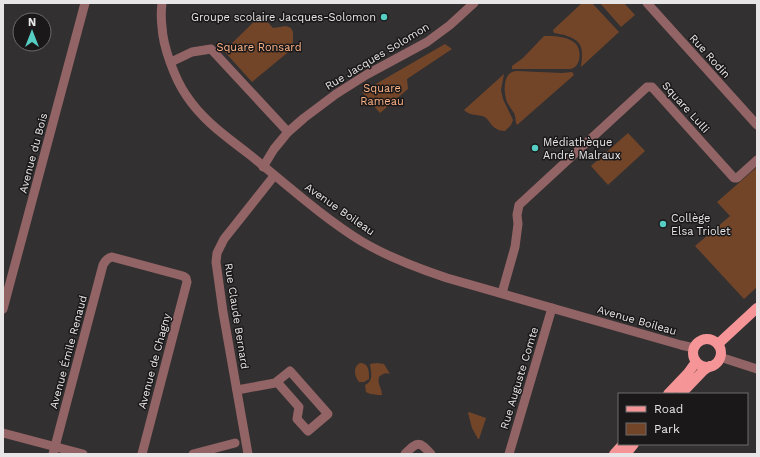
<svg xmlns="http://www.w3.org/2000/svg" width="760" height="457" font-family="'Work Sans',sans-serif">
<rect width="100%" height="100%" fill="#333031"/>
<g fill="#724529">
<path d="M582,3H592L619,32L581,67C583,52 584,41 567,36C563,34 558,34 554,33L553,30Z"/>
<polygon points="600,3 624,3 635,15 621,27"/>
<polygon points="261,15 273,28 286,26 291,28 293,32 293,47 292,49 252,82 224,51"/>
<path d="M544,36C554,36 567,36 575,43C581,48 581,61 576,66C573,69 570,69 567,69H512V66L523,58Z"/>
<polygon points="445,44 452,49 407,79 408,89 380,113 362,92"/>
<path d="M517,71L562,73L572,72L574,75L517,125C515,122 516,119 515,116C514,111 509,107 507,102C504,94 503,81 509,74C511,72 514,71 517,71Z"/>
<path d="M504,74L501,90L503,99L513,120L511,125L505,131C489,130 491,118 482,116C474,114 471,116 464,110Z"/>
<polygon points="628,133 645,151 608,185 591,166"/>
<polygon points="757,167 757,287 744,299 695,246 730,216 717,202"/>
<path d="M360,363C369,363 369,372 369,379L364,382H359C354,376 353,366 360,363Z"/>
<path d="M377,363L384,364L390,374C386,372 382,374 379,377C377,384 382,388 382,395C377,395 371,395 366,392L365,385C374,381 371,372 370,364Z"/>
<polygon points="469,412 486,418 479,439 478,439 472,428 468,413"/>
</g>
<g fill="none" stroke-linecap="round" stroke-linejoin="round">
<g stroke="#936465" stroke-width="9">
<path d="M162,3C161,11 161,19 162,27C163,47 175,79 186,95C203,121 227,137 250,155C286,184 321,216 361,241C388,257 417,268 447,278L681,345L694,348"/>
<polyline points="647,3 757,125"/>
<polyline points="171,62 192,52 211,49 288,132"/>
<polyline points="263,167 274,149 279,143 288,132 304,118 336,94 366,75 427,42 450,25 474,3"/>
<polyline points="502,293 515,247 518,224 517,215 519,205 647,87 652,87 734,178 737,178 757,160"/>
<polyline points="3,309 85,3"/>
<polyline points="720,357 757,369"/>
<polyline points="237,390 275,383 290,371 328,414 308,431 297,419 299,407 277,382"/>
<polyline points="3,433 83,454"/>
<path d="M53,454L103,265C105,261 107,258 112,257L183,276L186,278L187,282L142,454"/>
<polyline points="193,454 235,443"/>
<polyline points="248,454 223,312 216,262 217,253 224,239 274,176"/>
<path d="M405,454C418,441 419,441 431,454"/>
<polyline points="509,454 552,308"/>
</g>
<g stroke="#f59597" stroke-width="10">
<circle cx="707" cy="353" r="14"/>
<polyline points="718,344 757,308"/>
<polyline points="668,394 688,373 696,362"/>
<polyline points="681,394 703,371 710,366"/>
<polyline points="614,454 623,444"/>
<polyline points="626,454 634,444"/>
</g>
</g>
<g fill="#56cec3" stroke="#1a1819" stroke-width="1.5">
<circle cx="384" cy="17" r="4"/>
<circle cx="535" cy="148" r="4"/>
<circle cx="663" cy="224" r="4"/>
</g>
<g text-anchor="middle" stroke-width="3" stroke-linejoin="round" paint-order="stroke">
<g font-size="11" fill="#e7e5e6" stroke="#1a1819" text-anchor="start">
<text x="376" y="21" text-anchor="end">Groupe scolaire Jacques-Solomon</text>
<text x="543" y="146">Médiathèque<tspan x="543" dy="13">André Malraux</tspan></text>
<text x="671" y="222">Collège<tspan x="671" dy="13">Elsa Triolet</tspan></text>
</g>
<g font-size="11" fill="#feb387" stroke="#1a1819">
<text x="259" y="51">Square Ronsard</text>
<text x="382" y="92">Square<tspan x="382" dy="13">Rameau</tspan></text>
</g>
<g font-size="11" fill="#e7e5e6" stroke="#1a1819">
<text transform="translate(377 56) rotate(-31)" y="4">Rue Jacques Solomon</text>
<text transform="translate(710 56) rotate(48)" y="4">Rue Rodin</text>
<text transform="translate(686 107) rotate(48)" y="4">Square Lulli</text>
<text transform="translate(33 153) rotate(-75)" y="4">Avenue du Bois</text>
<text transform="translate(340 209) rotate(35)" y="4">Avenue Boileau</text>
<text transform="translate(237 316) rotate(81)" y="4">Rue Claude Bernard</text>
<text transform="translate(637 320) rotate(16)" y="4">Avenue Boileau</text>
<text transform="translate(68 352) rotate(-75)" y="4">Avenue Émile Renaud</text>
<text transform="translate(154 361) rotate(-75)" y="4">Avenue de Chagny</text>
<text transform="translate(519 378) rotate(-73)" y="4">Rue Auguste Comte</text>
</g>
</g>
<rect width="760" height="457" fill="none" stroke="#e7e5e6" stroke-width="8"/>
<rect x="618" y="393" width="130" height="52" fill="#1a1819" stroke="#6c6a6b"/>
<rect x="626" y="406" width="20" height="6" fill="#f59597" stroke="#6c6a6b"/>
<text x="654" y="413" font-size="12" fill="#e7e5e6">Road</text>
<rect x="626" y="423" width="20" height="12" fill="#724529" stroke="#6c6a6b"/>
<text x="654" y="433" font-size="12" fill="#e7e5e6">Park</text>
<g transform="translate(32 32)"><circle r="19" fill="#1a1819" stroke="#6c6a6b"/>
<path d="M0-3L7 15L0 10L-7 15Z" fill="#56cec3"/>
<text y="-6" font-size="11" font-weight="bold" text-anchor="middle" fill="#e7e5e6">N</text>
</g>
</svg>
